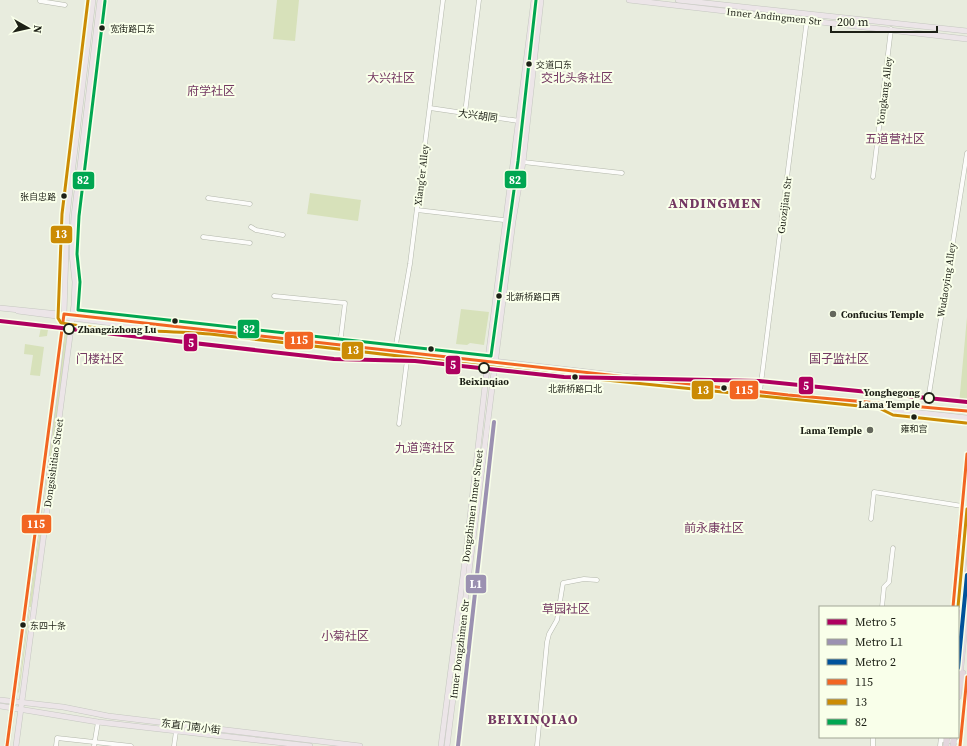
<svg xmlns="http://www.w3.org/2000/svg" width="967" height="746" font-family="'Source Serif 4','Noto Sans SC',serif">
<rect width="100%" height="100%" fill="#e8ecde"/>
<g fill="#d7e1ba">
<polygon points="277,0 299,0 295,41 273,39"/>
<polygon points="310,193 361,200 358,221 307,214"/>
<polygon points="461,309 489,312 484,345 470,343 467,345 456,344"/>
<polygon points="967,317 967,405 959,404"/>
<polygon points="42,322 49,323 47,336 39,337"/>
<polygon points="66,327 68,327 63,377 41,524"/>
<polygon points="25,344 44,347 40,376 30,375 33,355 24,354"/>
<polygon points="40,529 42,529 31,607 29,607"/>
<polygon points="29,610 30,610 19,693 18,692"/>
</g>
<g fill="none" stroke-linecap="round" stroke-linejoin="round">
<defs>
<g id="minor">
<polyline points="40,1 65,5"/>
<polyline points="430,108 526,122"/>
<polyline points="465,113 479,0"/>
<polyline points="523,162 622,173"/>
<polyline points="873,177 891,29"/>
<polyline points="208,198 250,204"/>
<polyline points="417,210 513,221"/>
<polyline points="251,227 256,230 283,235"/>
<polyline points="203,237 250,243"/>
<polyline points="274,296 345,303 340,344"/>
<polyline points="395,350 410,264 443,0"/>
<polyline points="760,391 807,19"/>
<polyline points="927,407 967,153"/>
<polyline points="399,424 408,352"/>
<polyline points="871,519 874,492 962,506"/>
<polyline points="959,539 967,454"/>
<polyline points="882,607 884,587 889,582 893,548"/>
<polyline points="953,607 958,550"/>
<polyline points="966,686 967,677"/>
<polyline points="873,737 873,746"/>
<polyline points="941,740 960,742"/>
<polyline points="56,746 57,738 131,746"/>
<polyline points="94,746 98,722"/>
<polyline points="174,746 177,724"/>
<polyline points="537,746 547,642 549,634 557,620 563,583 584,579 597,580"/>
<polyline points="940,746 941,737"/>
<polyline points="960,746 965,699"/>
</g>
<g id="major">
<polyline points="629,0 967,39"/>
<polyline points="678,0 967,31"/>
<polyline points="0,308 265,335 788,395 967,411"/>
<polyline points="18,311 135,326 145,325"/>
<polyline points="881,404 894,410 967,418"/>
<polyline points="0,700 63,707 108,716 360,746"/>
<polyline points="0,706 98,722 310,746"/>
<polyline points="7,746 58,370 64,314 67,215 93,0"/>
<polyline points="16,746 74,305 75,282 72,254 74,216 100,0"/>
<polyline points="441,746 466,553 489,351 534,0"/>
<polyline points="447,746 513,221 523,162 541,0"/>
</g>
<g id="highway">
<polyline points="959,537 961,558"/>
<polyline points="958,621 967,528"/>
<polyline points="963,673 965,700"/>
<polyline points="958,697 967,605"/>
</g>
</defs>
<use href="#minor" stroke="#b3b7ab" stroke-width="5"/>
<use href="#major" stroke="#c5c7c0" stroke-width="6"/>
<use href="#highway" stroke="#c5c7c0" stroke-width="6"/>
<use href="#minor" stroke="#fcfcfa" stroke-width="4"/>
<use href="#major" stroke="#ece5e8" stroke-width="5"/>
<use href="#highway" stroke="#e3d6dd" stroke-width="5.5"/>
<defs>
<g id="highway-bridge">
<polyline points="946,746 947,737"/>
<polyline points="953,746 954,737"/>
</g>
</defs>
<use href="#highway-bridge" stroke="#c5c7c0" stroke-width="6" stroke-linecap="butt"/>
<use href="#highway-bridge" stroke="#e3d6dd" stroke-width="5.5"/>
<defs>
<g id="bus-1">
<polyline points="953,607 967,454"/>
<polyline points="7,746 64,314 788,395 967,411"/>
<polyline points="960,746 967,677"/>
</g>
<g id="bus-2">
<path d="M88,0L62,214L58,318L61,323C110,332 160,330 210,334L596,379L879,408L893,415L966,423"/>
<polyline points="958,607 967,509"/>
</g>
<polyline id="bus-3" points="105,1 79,216 77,254 80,282 78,310 491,356 518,161 536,0"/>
</defs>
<use href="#bus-1" stroke="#f9ffea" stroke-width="6"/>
<use href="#bus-2" stroke="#f9ffea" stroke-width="6"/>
<use href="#bus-3" stroke="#f9ffea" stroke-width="6"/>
<use href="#bus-1" stroke="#f26522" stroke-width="3"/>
<use href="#bus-2" stroke="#cb8b04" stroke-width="3"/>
<use href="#bus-3" stroke="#00a651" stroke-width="3"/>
<defs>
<polyline id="metro-1" points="0,321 334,359 415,361 564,377 759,381 967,402"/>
<polyline id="metro-2" points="458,746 494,422"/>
<polyline id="metro-3" points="958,668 967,575"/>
</defs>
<use href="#metro-1" stroke="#f9ffea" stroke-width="7"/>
<use href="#metro-2" stroke="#f9ffea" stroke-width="7"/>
<use href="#metro-3" stroke="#f9ffea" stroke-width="7"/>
<use href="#metro-1" stroke="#ae005f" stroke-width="4"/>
<use href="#metro-2" stroke="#9b91b1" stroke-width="4"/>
<use href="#metro-3" stroke="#00529b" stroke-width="4"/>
</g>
<g fill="#1d2016" stroke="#f9ffea" stroke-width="1.5">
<circle cx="102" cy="28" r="3.5"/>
<circle cx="529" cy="64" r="3.5"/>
<circle cx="64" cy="196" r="3.5"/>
<circle cx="499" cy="296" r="3.5"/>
<circle cx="175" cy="321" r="3.5"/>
<circle cx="431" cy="349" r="3.5"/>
<circle cx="575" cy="377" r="3.5"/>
<circle cx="724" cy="388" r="3.5"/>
<circle cx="914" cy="417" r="3.5"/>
<circle cx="23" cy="625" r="3.5"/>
</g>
<g fill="#64675c" stroke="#f9ffea" stroke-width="1.5">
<circle cx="833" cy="314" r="4"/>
<circle cx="870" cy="430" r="4"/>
</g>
<g fill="#f9ffea" stroke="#1d2016" stroke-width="2">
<circle cx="69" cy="329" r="5"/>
<circle cx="484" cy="368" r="5"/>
<circle cx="929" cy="398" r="5"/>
</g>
<g text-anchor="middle" stroke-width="4" stroke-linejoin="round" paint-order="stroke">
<g font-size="9" fill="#1d2016" stroke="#f9ffea" text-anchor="start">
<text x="110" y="32">宽街路口东</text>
<text x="536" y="68">交道口东</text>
<text x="56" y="200" text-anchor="end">张自忠路</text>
<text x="506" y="300">北新桥路口西</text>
<text x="575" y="392" text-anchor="middle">北新桥路口北</text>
<text x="914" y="432" text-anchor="middle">雍和宫</text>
<text x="30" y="629">东四十条</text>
</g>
<g font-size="10" fill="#1d2016" stroke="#f9ffea">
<text transform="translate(774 16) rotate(6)" y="4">Inner Andingmen Str</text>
<text transform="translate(884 91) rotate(-83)" y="4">Yongkang Alley</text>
<text transform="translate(478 115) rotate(8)" y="4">大兴胡同</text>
<text transform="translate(421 175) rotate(-83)" y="4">Xiang'er Alley</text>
<text transform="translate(784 205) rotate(-83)" y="4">Guozijian Str</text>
<text transform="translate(946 280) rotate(-81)" y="4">Wudaoying Alley</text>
<text transform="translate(53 463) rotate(-82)" y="4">Dongsishitiao Street</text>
<text transform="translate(472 506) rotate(-83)" y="4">Dongzhimen Inner Street</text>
<text transform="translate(459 649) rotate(-83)" y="4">Inner Dongzhimen Str</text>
<text transform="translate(191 726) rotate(7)" y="4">东直门南小街</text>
</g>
<g font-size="10" font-weight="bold" fill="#1d2016" stroke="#f9ffea" text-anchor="start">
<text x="841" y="318">Confucius Temple</text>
<text x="862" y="434" text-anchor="end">Lama Temple</text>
</g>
<g font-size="10" font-weight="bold" fill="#1d2016" stroke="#f9ffea" text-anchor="start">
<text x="78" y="333">Zhangzizhong Lu</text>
<text x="484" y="385" text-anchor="middle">Beixinqiao</text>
<text x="920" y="396" text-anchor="end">Yonghegong<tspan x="920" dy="12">Lama Temple</tspan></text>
</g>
<g font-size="12" fill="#733761" stroke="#f9ffea">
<text x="391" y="82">大兴社区</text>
<text x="577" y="82">交北头条社区</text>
<text x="211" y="95">府学社区</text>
<text x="895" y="143">五道营社区</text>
<text x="100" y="363">门楼社区</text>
<text x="839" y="363">国子监社区</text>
<text x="425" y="452">九道湾社区</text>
<text x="714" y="532">前永康社区</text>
<text x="566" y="613">草园社区</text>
<text x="345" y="640">小菊社区</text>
</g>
<g font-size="14" font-weight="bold" letter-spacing="1" fill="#733761" stroke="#f9ffea">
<text x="715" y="208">ANDINGMEN</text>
<text x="533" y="724">BEIXINQIAO</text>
</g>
</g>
<g stroke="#f9ffea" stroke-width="1.5">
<rect x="504" y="170" width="23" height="19" rx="4" fill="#00a651"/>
<rect x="72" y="171" width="23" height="19" rx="4" fill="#00a651"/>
<rect x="50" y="225" width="23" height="19" rx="4" fill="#cb8b04"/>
<rect x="237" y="319" width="23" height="20" rx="4" fill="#00a651"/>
<rect x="284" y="331" width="30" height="19" rx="4" fill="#f26522"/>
<rect x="183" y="333" width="15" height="19" rx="4" fill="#ae005f"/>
<rect x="341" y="341" width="23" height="19" rx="4" fill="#cb8b04"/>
<rect x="445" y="355" width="16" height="20" rx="4" fill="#ae005f"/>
<rect x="798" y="376" width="16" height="19" rx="4" fill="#ae005f"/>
<rect x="691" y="380" width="23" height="20" rx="4" fill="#cb8b04"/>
<rect x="729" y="380" width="30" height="20" rx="4" fill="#f26522"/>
<rect x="21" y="514" width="31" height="20" rx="4" fill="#f26522"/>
<rect x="465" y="574" width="22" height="20" rx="4" fill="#9b91b1"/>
</g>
<g font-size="11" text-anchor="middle" font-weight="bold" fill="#fff">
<text x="515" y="184">82</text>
<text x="83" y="184">82</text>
<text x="61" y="238">13</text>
<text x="249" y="333">82</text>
<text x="299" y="344">115</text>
<text x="191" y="347">5</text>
<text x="353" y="354">13</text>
<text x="453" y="369">5</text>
<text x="806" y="390">5</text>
<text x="703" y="394">13</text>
<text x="744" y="394">115</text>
<text x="36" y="528">115</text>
<text x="476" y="588">L1</text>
</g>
<rect x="819" y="606" width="140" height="132" fill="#f9ffea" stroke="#a1a695"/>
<rect x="827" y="619" width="20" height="6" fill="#ae005f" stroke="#a1a695"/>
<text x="855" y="626" font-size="12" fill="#1d2016">Metro 5</text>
<rect x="827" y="639" width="20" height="6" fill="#9b91b1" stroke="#a1a695"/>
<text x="855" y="646" font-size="12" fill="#1d2016">Metro L1</text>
<rect x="827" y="659" width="20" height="6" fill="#00529b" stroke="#a1a695"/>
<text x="855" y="666" font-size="12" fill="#1d2016">Metro 2</text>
<rect x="827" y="679" width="20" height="6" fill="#f26522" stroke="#a1a695"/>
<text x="855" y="686" font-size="12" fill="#1d2016">115</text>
<rect x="827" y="699" width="20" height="6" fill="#cb8b04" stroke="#a1a695"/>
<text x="855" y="706" font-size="12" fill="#1d2016">13</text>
<rect x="827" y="719" width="20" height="6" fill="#00a651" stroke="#a1a695"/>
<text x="855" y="726" font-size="12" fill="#1d2016">82</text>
<g transform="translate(28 28) rotate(98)" stroke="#f9ffea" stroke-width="3" paint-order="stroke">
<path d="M0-3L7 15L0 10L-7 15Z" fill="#1d2016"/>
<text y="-6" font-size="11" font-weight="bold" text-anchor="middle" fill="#1d2016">N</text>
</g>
<path d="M831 26v6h106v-6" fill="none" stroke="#1d2016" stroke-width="2"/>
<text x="837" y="26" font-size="12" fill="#1d2016" stroke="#f9ffea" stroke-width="3" paint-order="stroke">200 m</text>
</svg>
